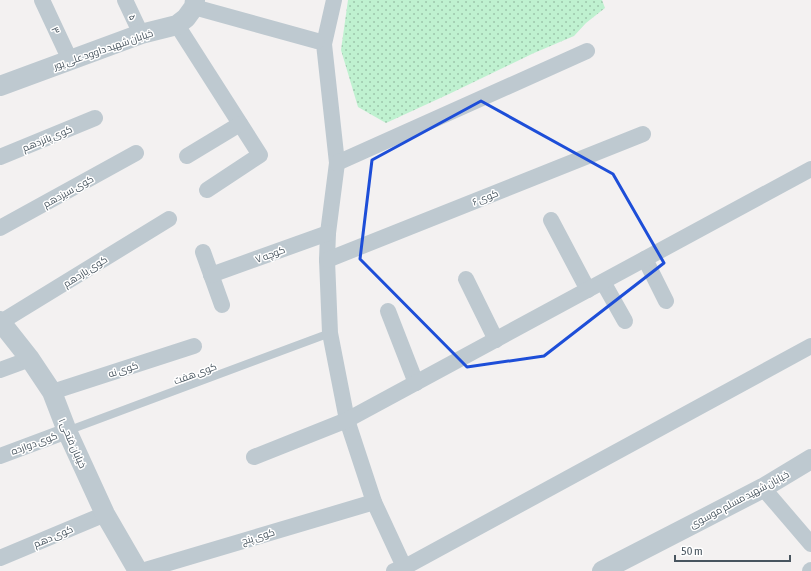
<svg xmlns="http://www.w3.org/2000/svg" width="811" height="571" font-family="'Asap Condensed',Cairo,sans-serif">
<defs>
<pattern id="park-dots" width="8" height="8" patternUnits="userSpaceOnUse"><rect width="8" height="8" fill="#bff1d0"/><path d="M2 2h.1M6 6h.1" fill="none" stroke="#9dc6ac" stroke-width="1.8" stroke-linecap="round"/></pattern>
</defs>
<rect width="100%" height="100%" fill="#f3f1f1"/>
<polygon fill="url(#park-dots)" points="348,0 602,0 605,8 586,23 574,36 534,53 449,94 386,123 358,107 341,50"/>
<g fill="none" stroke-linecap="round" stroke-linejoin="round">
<polyline stroke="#bec9d0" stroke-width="8" points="67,431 330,333"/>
<g stroke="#bec9d0" stroke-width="16">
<polyline points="42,0 70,60"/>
<polyline points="125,0 141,34"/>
<polyline points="334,0 324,44 337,163 328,233 327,260 330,333 347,420 374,502 406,571"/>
<polyline points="194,7 317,41"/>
<polyline points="177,25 260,155 207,190"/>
<polyline points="187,156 240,124"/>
<polyline points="0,157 95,118"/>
<polyline points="337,163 587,51"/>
<polyline points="551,220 588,290"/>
<polyline points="0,228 136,153"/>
<polyline points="203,252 222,305"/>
<polyline points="645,259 666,301"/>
<polyline points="327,260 643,134"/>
<polyline points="211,275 328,233"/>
<polyline points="466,279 496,340"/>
<polyline points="603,282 625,321"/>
<polyline points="388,311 416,383"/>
<polyline points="1,322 169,219"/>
<polyline points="0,370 30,359"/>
<polyline points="52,392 194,346"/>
<polyline points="0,456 67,431"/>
<polyline points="254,457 347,420 811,169"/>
<polyline points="763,488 811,544"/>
<polyline points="0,558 105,514"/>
<polyline points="142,571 374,502"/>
<polyline points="394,571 405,567 811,346"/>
<polyline points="810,571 811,570"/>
</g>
<g stroke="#bec9d0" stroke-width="20">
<polyline points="0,86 141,34 177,25 186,18 194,7 195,0"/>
<polyline points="0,321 30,359 52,392 67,431 105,514 138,571"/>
<polyline points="602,571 763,488 811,459"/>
</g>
</g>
<path fill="none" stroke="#1d4ed8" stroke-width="3" stroke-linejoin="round" d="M481,101L613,174L664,263L544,356L467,367L360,259L372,160Z"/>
<g text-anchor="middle" stroke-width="3" stroke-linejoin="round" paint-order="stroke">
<g font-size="10" fill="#48555f" stroke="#fff">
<text transform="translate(133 17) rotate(65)" y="4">۵</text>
<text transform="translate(56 30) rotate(65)" y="4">۳</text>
<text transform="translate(103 49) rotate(-19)" y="4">خیابان شهید داوود علی پور</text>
<text transform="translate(47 138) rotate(-22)" y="4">کوی پانزدهم</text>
<text transform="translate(68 191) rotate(-29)" y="4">کوی سیزدهم</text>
<text transform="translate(485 197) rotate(-22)" y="4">کوی ۶</text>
<text transform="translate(270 254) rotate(-20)" y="4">کوچه ۷</text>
<text transform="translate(85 271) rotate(-32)" y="4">کوی یازدهم</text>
<text transform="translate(123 369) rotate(-18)" y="4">کوی نه</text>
<text transform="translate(195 373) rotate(-20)" y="4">کوی هفت</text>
<text transform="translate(34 443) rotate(-20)" y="4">کوی دوازده</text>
<text transform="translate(73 443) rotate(66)" y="4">خیابان فتحی ۱</text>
<text transform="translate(739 499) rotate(-28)" y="4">خیابان شهید مسلم موسوی</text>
<text transform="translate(53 536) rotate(-23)" y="4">کوی دهم</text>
<text transform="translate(258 536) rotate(-17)" y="4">کوی پنج</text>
</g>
</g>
<path d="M675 555v6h115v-6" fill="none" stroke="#48555f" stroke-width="2"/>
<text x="681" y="555" font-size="12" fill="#48555f" stroke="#ffffff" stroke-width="3" paint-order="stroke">50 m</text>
</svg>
